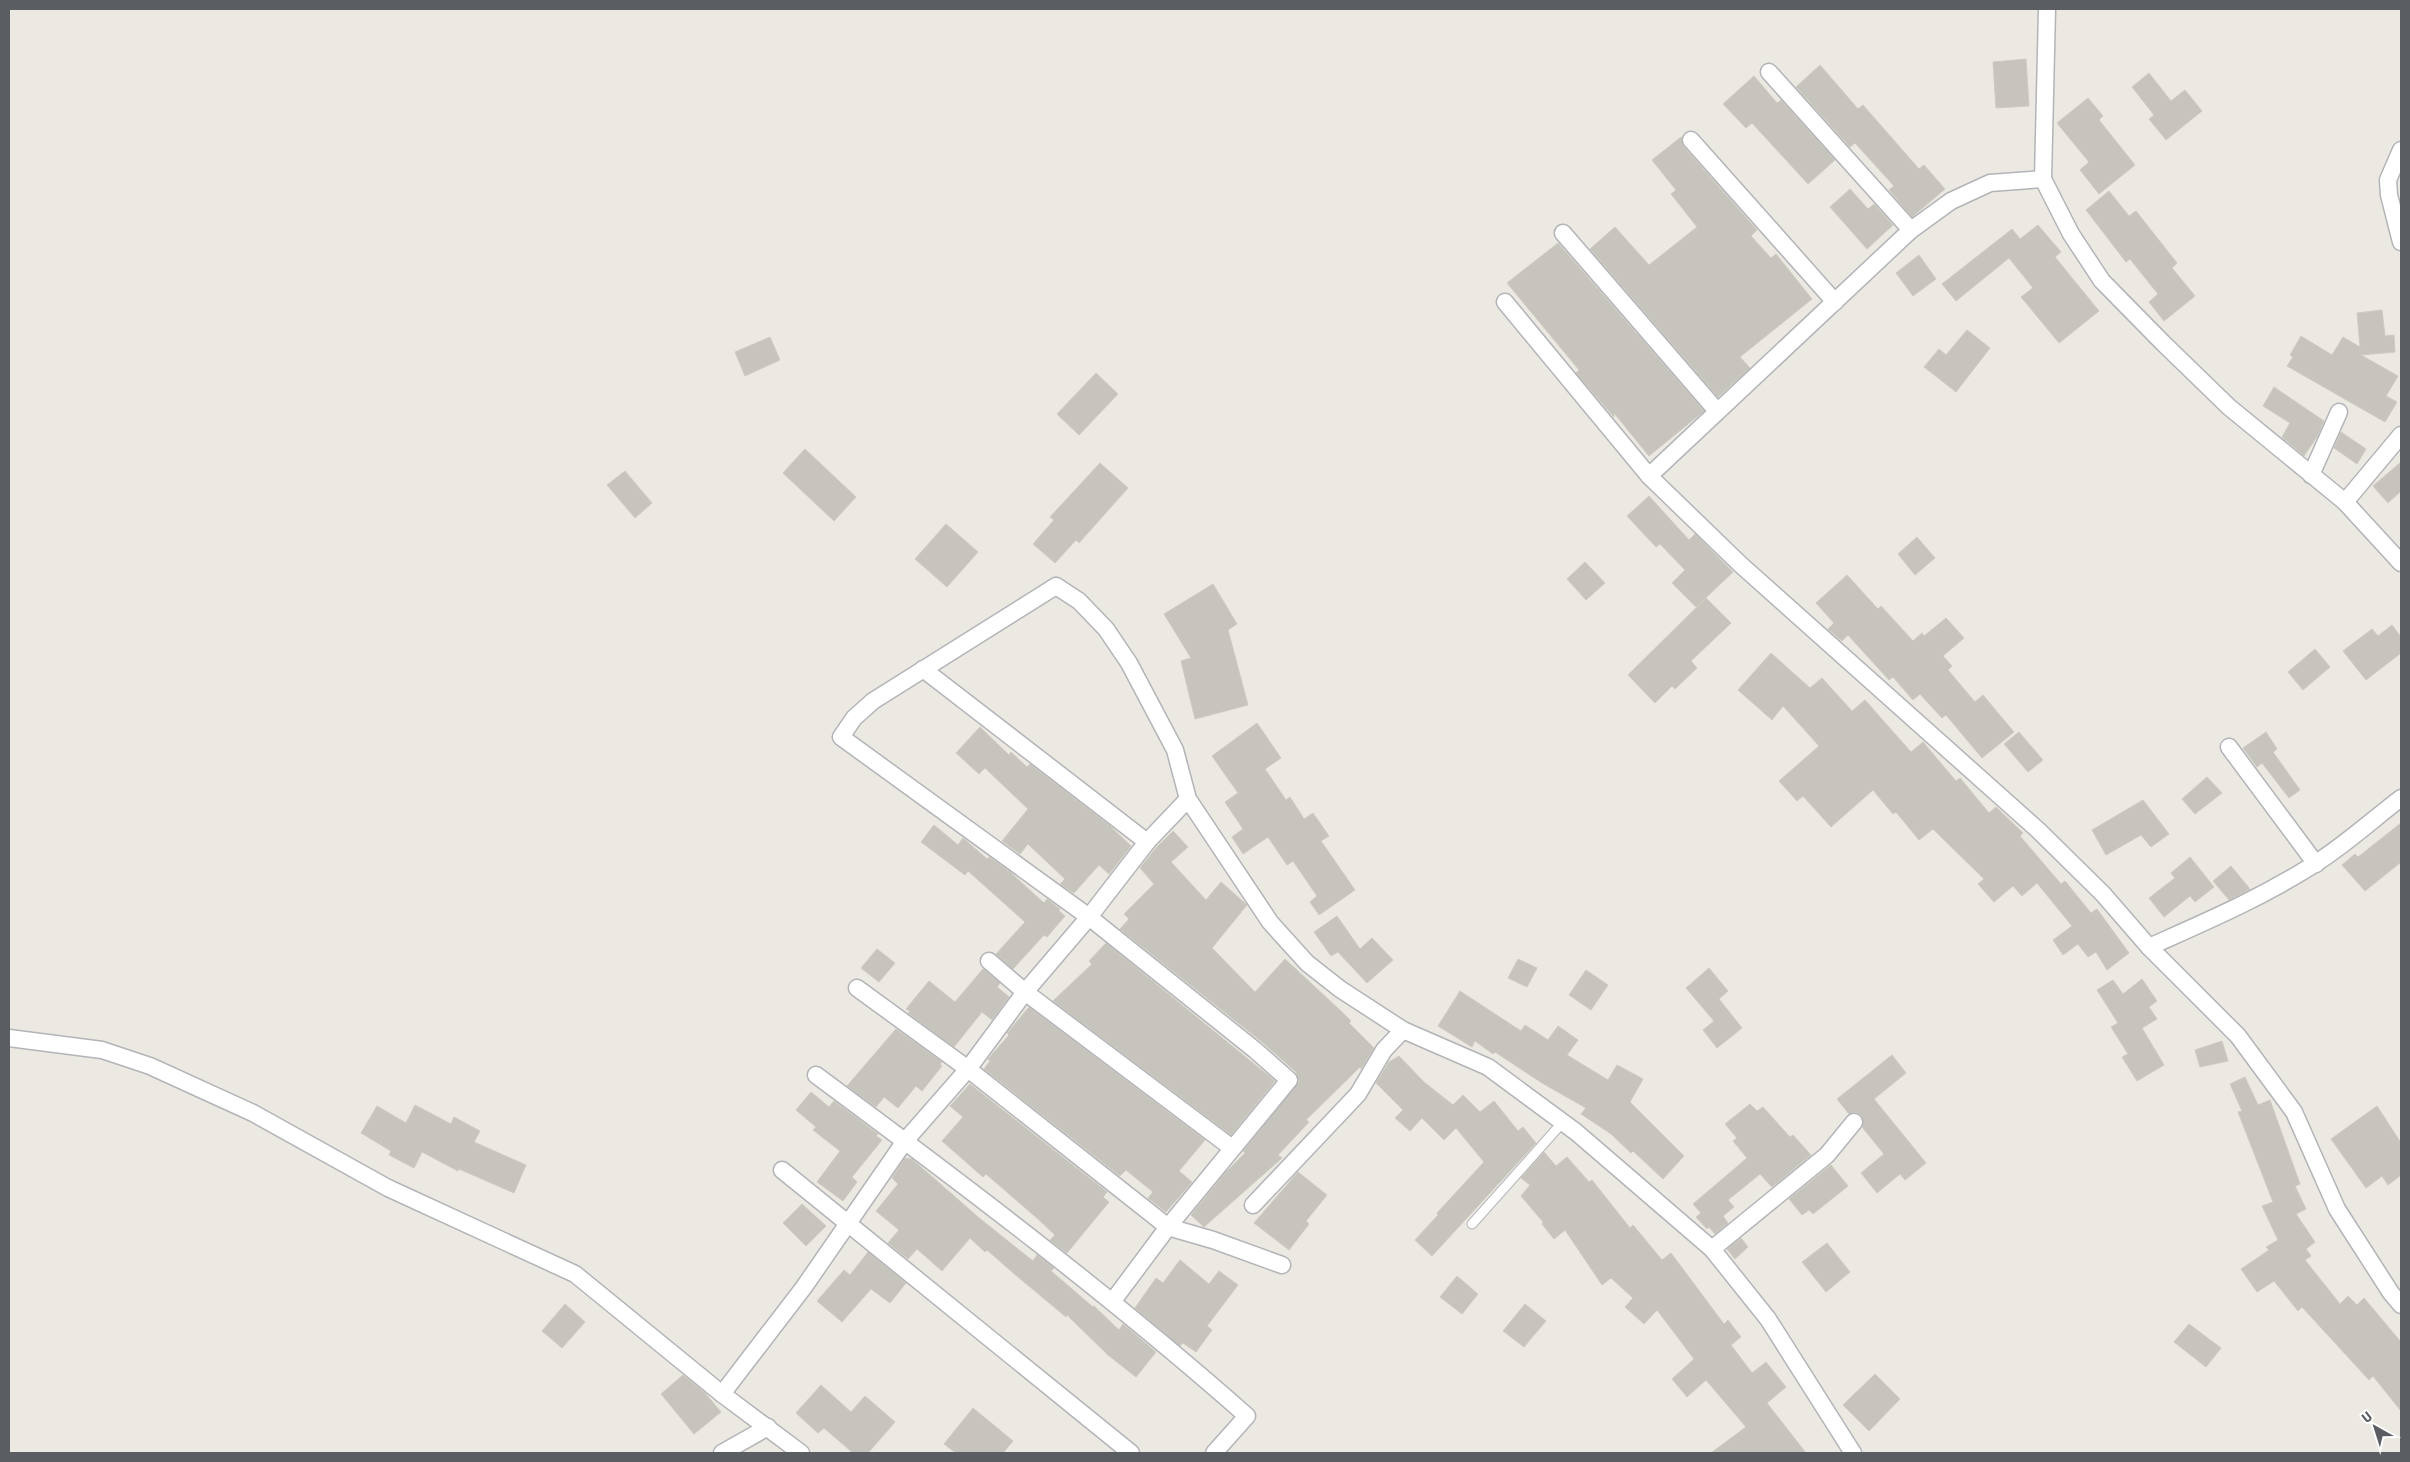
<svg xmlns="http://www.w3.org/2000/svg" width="2410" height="1462" font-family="'Asap Condensed',sans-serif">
<rect width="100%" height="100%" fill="#ece9e2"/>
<g fill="#c7c4be" stroke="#cfcbc1">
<polygon points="2026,59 2029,106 1996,108 1993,62"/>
<polygon points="1820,65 1858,109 1863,105 1919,169 1924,165 1945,189 1912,217 1889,190 1894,186 1855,143 1850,147 1796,87"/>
<polygon points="2149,73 2171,101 2185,90 2202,111 2166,140 2149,119 2154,115 2132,87"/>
<polygon points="1754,76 1777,103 1781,100 1835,160 1808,184 1752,123 1746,128 1723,104"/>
<polygon points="2088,98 2103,116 2099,120 2135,165 2099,194 2080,170 2089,162 2057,123"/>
<polygon points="1681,137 1684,147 1757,230 1751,236 1771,258 1776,254 1812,299 1740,357 1750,368 1718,397 1590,249 1615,227 1649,265 1697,227 1671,194 1676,190 1652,160"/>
<polygon points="1850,189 1868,209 1874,204 1893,225 1867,249 1830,207"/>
<polygon points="2109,191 2129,216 2136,211 2177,263 2172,268 2195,296 2164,321 2149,302 2158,294 2130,259 2126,262 2086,210"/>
<polygon points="2038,225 2061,252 2055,257 2099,311 2059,343 2021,297 2033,288 2009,258 1956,301 1942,284 2012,229 2020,239"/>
<polygon points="1558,243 1704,411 1649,456 1614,413 1614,417 1576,373 1579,370 1507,283"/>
<polygon points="1919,255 1936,279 1913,296 1896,273"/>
<polygon points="2382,310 2385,336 2394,335 2395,352 2361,355 2398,376 2386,396 2397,402 2385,422 2287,366 2293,357 2290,355 2301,336 2332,355 2343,337 2360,347 2357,313"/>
<polygon points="1967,330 1990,348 1956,392 1924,367 1939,349 1946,355"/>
<polygon points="770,337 780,360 745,376 735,352"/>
<polygon points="1096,373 1118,394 1079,435 1057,414"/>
<polygon points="2274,387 2324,421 2317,437 2304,456 2282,437 2290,423 2263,406"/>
<polygon points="2341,432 2366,449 2357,464 2334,448"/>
<polygon points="805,449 856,497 834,521 783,473"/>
<polygon points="2401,462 2401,491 2388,503 2373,486"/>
<polygon points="1100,463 1128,488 1079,543 1076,540 1055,563 1033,544 1054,520 1050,517"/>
<polygon points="625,471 652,503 635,518 607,485"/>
<polygon points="1649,496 1689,540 1695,534 1733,572 1696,607 1672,583 1685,570 1660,544 1656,547 1627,516"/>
<polygon points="946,524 978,552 947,587 915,559"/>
<polygon points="1917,537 1935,558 1915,575 1898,554"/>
<polygon points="1585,562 1605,583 1586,600 1567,579"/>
<polygon points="1847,575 1878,609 1881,606 1913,641 1922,633 1924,636 1946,618 1964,638 1943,656 1952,666 1948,670 1975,702 1983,695 2014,732 1982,758 1946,715 1942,718 1920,694 1913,700 1893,677 1889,680 1848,635 1842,641 1828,629 1834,623 1816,603"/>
<polygon points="1213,584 1237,624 1228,630 1248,705 1195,719 1181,661 1191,658 1164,614"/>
<polygon points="1706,598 1731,623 1691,661 1697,668 1675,689 1672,686 1655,703 1628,675"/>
<polygon points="2392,625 2401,637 2401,653 2366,680 2343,651 2372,629 2378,636"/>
<polygon points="2315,649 2330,667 2303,690 2288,672"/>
<polygon points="1771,653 1810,688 1822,678 1852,711 1865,700 1911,752 1923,742 1956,781 1960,778 1989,813 1996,807 2023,833 2020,836 2061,884 2065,881 2091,913 2097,909 2129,953 2107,970 2096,952 2088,957 2078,944 2063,955 2053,940 2072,926 2037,883 2022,896 2013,886 1994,902 1978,884 1984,879 1933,829 1919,840 1896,812 1893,814 1873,790 1831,827 1803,796 1797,801 1779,781 1819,746 1783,706 1772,720 1738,690"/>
<polygon points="1257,723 1281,758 1265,769 1286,800 1290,797 1304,819 1313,813 1329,836 1321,841 1355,890 1319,915 1310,902 1317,896 1293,861 1287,865 1268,837 1243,854 1232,837 1243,829 1225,802 1238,793 1212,756"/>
<polygon points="980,727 1009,755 1011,752 1027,767 1030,764 1110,826 1131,846 1109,874 1099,865 1074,893 1060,884 1065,879 1028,844 1020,854 1002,841 1028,809 985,768 979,774 956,753"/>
<polygon points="2019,732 2043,760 2028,772 2004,744"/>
<polygon points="2266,732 2277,749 2273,752 2300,790 2289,798 2262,763 2257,767 2243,748"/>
<polygon points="2207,777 2222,793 2195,814 2182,799"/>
<polygon points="2143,800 2169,834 2151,847 2141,835 2106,855 2092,830"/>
<polygon points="2401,823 2401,862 2365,891 2342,865 2355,854 2358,857"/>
<polygon points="934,825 958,845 963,838 987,859 989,857 1010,872 1044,903 1047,899 1060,909 1059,911 1065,916 1047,937 1044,935 1013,969 996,954 1025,922 968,871 965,875 921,842"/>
<polygon points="1173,831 1188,847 1171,862 1206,900 1221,882 1247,905 1212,948 1255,992 1285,959 1342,1012 1351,1021 1349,1023 1374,1048 1361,1069 1360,1067 1306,1120 1309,1122 1278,1155 1282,1158 1204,1227 1191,1215 1226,1172 1245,1153 1243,1151 1299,1081 1296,1072 1262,1042 1120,929 1129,919 1124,914 1154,884 1140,868 1155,849"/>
<polygon points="2190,857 2214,887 2195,902 2190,896 2164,917 2149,898 2175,878 2171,873"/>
<polygon points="2231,866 2250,889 2229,900 2213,881"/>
<polygon points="1337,916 1360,949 1372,938 1393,960 1367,983 1338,952 1331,956 1314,932"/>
<polygon points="1106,943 1275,1081 1231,1135 1053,1001 1092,964 1089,961"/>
<polygon points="877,949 895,963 879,982 861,968"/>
<polygon points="1518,959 1537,968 1527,987 1508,978"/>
<polygon points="1709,968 1728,991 1719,999 1742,1028 1717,1048 1703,1030 1714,1021 1686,988"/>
<polygon points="983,969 1000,983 997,987 1009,997 992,1020 982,1012 954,1047 908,1013 910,1011 906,1009 929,981 955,1002"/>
<polygon points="1586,970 1608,985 1591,1010 1569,995"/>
<polygon points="2142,979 2157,1001 2149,1007 2157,1019 2142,1028 2164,1065 2137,1081 2122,1057 2128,1054 2111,1027 2118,1023 2097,990 2113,980 2123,994"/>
<polygon points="1460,991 1521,1031 1525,1025 1548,1040 1558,1026 1578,1040 1567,1055 1608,1080 1617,1065 1643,1079 1630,1102 1684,1156 1663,1179 1633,1151 1631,1153 1611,1134 1581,1114 1586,1108 1542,1083 1495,1052 1493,1054 1475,1041 1472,1047 1438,1026"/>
<polygon points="1029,1007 1205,1140 1179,1171 1192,1182 1166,1212 1148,1198 1153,1192 1126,1170 1120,1176 984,1069 990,1061 988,1059 1009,1035 1007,1033"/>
<polygon points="896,1029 942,1062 940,1064 942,1066 922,1091 916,1086 898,1108 884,1097 876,1107 847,1086"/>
<polygon points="2222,1041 2228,1061 2200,1067 2195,1050"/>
<polygon points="1892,1055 1906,1073 1874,1099 1926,1163 1905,1180 1900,1174 1877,1193 1861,1173 1884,1154 1862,1127 1863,1119 1861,1115 1855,1112 1849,1114 1837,1099"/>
<polygon points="1399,1056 1424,1082 1453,1105 1463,1095 1480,1112 1494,1101 1518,1131 1523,1127 1536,1143 1432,1256 1415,1240 1438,1215 1437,1213 1484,1162 1456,1128 1444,1140 1422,1118 1410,1131 1395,1118 1403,1110 1376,1083 1389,1062"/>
<polygon points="2245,1077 2258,1105 2270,1100 2300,1184 2295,1186 2306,1209 2296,1214 2315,1242 2306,1249 2311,1256 2305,1260 2340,1304 2348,1296 2357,1305 2364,1298 2401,1342 2401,1411 2373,1376 2369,1380 2302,1307 2298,1311 2274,1281 2257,1292 2241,1269 2269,1250 2266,1247 2278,1240 2262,1206 2273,1202 2238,1112 2242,1111 2230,1084"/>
<polygon points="970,1084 1107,1192 1103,1197 1109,1202 1067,1253 1050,1240 1055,1235 1038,1219 986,1174 983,1177 942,1141 963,1117 950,1106"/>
<polygon points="811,1092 829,1107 834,1101 878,1134 876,1136 882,1140 852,1177 857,1182 843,1201 817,1182 840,1151 813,1130 816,1127 796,1110"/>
<polygon points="1750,1104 1757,1111 1763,1107 1790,1137 1793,1135 1811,1155 1772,1187 1760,1174 1728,1200 1734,1207 1723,1216 1728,1223 1715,1234 1709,1227 1707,1229 1696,1217 1701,1213 1693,1204 1747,1158 1733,1141 1737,1138 1725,1124"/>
<polygon points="415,1105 451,1124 454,1117 480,1131 474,1142 526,1165 514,1193 459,1169 458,1171 422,1152 414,1168 389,1155 391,1151 361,1133 377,1106 406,1123"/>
<polygon points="2377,1106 2401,1143 2401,1175 2388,1185 2382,1176 2366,1188 2331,1139"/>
<polygon points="1544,1152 1556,1166 1567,1157 1589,1182 1592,1180 1630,1228 1633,1225 1662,1260 1671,1253 1724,1324 1728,1320 1741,1337 1731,1345 1752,1373 1766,1362 1786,1387 1767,1403 1806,1453 1711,1453 1746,1427 1706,1380 1687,1397 1672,1379 1694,1359 1657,1310 1644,1324 1625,1307 1633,1298 1611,1278 1602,1285 1565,1230 1554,1239 1542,1224 1543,1222 1521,1196 1530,1185 1521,1178"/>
<polygon points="905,1158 912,1159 978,1217 1033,1261 1037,1255 1054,1268 1051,1271 1093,1307 1094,1306 1119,1330 1123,1324 1156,1352 1136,1377 1108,1355 1067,1315 1066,1317 1012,1272 987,1250 985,1252 970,1238 942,1271 917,1249 908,1259 888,1243 899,1230 876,1211 898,1184 892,1178"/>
<polygon points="1831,1165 1848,1186 1813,1214 1809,1210 1802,1215 1789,1199"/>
<polygon points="1298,1172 1327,1195 1306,1221 1309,1224 1289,1250 1254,1223"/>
<polygon points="802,1204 826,1226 806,1246 783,1223"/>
<polygon points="1741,1238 1748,1247 1735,1259 1727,1249"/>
<polygon points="1827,1243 1850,1272 1826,1292 1802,1262"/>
<polygon points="868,1252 906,1283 890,1303 871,1289 842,1322 817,1301 844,1270 850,1275"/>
<polygon points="1180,1260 1209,1284 1219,1271 1238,1285 1207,1326 1212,1330 1196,1352 1183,1343 1180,1346 1135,1308 1156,1278 1163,1283"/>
<polygon points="1457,1276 1478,1294 1462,1314 1440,1297"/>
<polygon points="565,1304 585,1322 562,1348 542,1331"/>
<polygon points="1525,1304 1546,1321 1524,1347 1503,1331"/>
<polygon points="2189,1324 2221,1348 2206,1367 2174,1342"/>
<polygon points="1875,1374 1900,1399 1869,1431 1843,1405"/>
<polygon points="683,1375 705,1393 721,1412 694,1434 661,1394"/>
<polygon points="821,1385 851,1412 865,1396 895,1422 868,1453 853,1453 824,1428 818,1433 796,1413"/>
<polygon points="973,1408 1013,1441 1003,1453 956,1453 944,1444"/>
</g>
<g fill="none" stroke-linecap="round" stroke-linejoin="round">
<defs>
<polyline id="service" points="1472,1224 1562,1123"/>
<g id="minor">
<polyline points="2047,9 2043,179 2071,234 2102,281 2163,343 2229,407 2345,502 2401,563"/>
<polyline points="1769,72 1911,230"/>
<polyline points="1691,140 1835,302"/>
<polyline points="2401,150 2388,180 2389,195 2401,242"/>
<polyline points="1563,233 1717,411"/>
<polyline points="1505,302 1649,476 1741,565 2038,830 2103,894 2149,947 2238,1036 2294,1112 2337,1209 2391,1293 2401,1305"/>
<polyline points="2311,475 2339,412"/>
<polyline points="1649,476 1911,230 1951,201 1990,183 2043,179"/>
<polyline points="2345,502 2401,435"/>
<polyline points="923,669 1147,842"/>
<polyline points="2229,747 2316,864"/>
<path d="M2149,947C2207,921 2259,899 2313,865C2344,846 2372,820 2401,798"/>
<polyline points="989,961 1025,992 1232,1148"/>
<polyline points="857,988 968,1069 1168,1227 1213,1240 1282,1265"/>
<polyline points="9,1038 102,1050 150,1066 253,1113 388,1188 575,1274 722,1394 801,1453"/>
<path d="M816,1075C963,1184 1110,1295 1247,1416L1214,1453"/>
<polyline points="782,1170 1131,1453"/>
<polyline points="1253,1205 1358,1094 1384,1050 1403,1030"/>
<polyline points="1712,1249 1827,1155 1854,1122"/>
<polyline points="1112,1302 1168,1227 1289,1080 1255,1050 1089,917 841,737 854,718 873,701 1056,586 1079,601 1106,629 1129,663 1175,750 1188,799 1270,922 1307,963 1340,989 1403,1030 1488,1067 1576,1132 1712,1249 1768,1319 1853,1453"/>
<polyline points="722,1394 804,1287 905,1141 968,1069 1025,992 1089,917 1147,842 1188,799"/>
<polyline points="722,1453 768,1427"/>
</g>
</defs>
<use href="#service" stroke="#b2b4b8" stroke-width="11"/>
<use href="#minor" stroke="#b2b4b8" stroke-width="19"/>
<use href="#service" stroke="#fff" stroke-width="9"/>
<use href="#minor" stroke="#fff" stroke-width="16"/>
</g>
<rect width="2410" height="1462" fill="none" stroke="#5a5d61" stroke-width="20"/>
<g transform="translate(2375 1427) rotate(321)" stroke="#ffffff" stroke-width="4" paint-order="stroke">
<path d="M0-4L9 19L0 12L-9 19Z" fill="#5a5d61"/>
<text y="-8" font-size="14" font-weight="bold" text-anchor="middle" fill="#5a5d61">U</text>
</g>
</svg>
